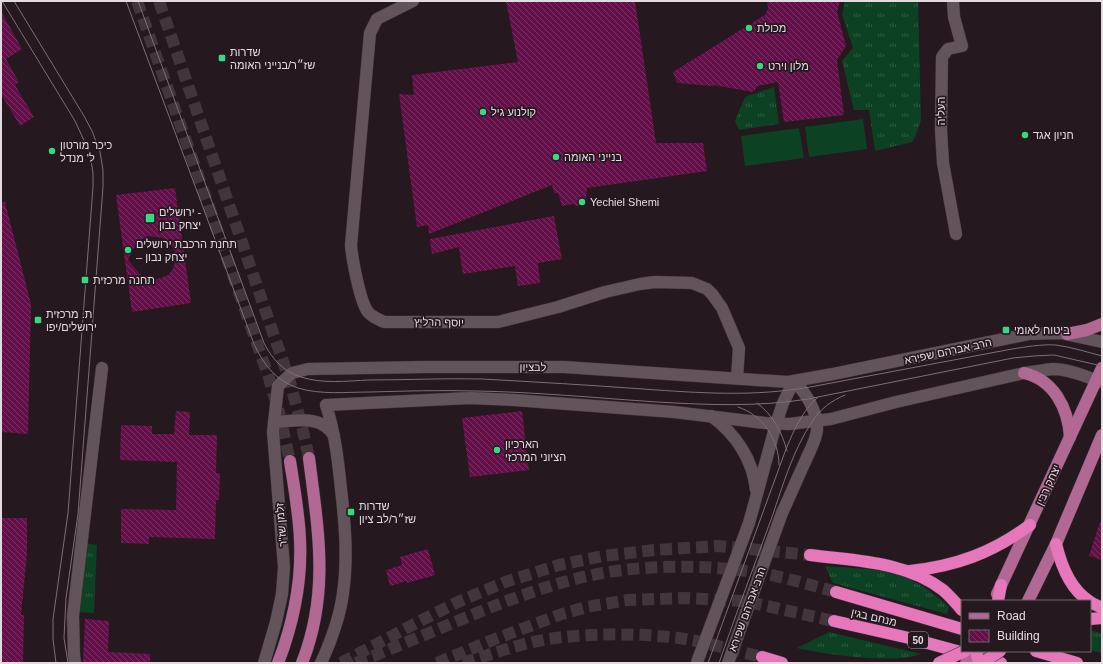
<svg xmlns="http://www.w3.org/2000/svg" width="1103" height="664" font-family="Helvetica,'Noto Sans Hebrew',sans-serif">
<defs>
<pattern id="grass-tufts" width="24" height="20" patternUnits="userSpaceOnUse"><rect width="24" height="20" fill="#0c4123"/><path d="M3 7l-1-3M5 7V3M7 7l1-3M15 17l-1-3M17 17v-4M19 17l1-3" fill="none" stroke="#2f5c43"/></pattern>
<pattern id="building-back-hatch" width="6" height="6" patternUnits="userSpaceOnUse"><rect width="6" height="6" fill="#631049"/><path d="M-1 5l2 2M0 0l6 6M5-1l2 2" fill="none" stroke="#793263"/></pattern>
</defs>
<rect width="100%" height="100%" fill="#25181f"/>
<g fill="url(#grass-tufts)">
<polygon points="845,1 918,1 921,120 916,135 912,142 875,151 869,110 854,110 842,61 853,48 842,14"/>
<polygon points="774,87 779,124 739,130 735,121 745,97"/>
<polygon points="84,543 97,545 94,613 76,612"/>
<path d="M825,566C846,568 876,568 896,574C916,580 934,593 949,607L947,614L833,583Z"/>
<polygon points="1092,631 1102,633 1102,653 1090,650 1090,632"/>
<path d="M829,632L921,654C897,664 826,655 797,648Z"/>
</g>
<g fill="#0c4123">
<polygon points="863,119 867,149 809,157 805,127"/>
<polygon points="799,128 804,158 745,166 741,136"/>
</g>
<g fill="url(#building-back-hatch)" fill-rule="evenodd">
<polygon points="506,1 635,1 656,143 703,143 707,171 587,188 586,203 577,206 573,204 562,206 558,193 554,193 552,185 429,234 428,225 417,227 399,94 414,95 412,75 518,62"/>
<polygon points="767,1 840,1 837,12 846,46 837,60 844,115 784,122 778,82 758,86 753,92 714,85 713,86 677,83 673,72 765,15 768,9"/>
<polygon points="1,11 22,49 6,59 19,82 15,85 34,117 20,126 1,94"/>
<path d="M175,188L191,303L132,312L116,195ZM149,236L163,238L169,242L173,248L176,256L175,262L173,269L168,275L161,278L154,280L146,278L140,274L128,260L136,244L142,239Z"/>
<polygon points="1,202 5,202 31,304 28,434 1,432"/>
<polygon points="554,216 562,259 538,263 540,283 518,286 515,266 463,274 459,247 432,254 430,239"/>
<polygon points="176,411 190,412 189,435 217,435 216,473 220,473 219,500 216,500 215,539 149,537 149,544 121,543 121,509 176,510 177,462 120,460 121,425 152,426 152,434 174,434"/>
<polygon points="522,411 529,470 470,477 462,418"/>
<polygon points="1,518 27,518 27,554 21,615 24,615 23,663 1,663"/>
<polygon points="1100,522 1102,522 1102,560 1089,556"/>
<polygon points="428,549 435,575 407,583 407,581 390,586 386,570 402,565 400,557"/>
<polygon points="85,619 109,621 108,652 150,654 150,663 83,663"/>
</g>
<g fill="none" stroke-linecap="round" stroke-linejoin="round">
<g stroke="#42353c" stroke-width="12" stroke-dasharray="12 6" stroke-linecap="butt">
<polyline points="137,1 269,378 279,412 290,461"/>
<polyline points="159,1 290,382 303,431 309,458"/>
</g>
<g stroke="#42353c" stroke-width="12" stroke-dasharray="12 6" stroke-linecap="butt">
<polyline points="341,663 422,620 460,601 505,582 559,565 603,556 654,550 719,546 810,555"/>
<path d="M356,663C386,651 417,638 448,625C491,607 534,589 579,578C630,565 696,564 748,571C778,575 807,584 836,592"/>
<polyline points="437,663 495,639 562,614 587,607 628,600 685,598 744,601 834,621"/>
<path d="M463,663C491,654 519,644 548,639C591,633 636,633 679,638C705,642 736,651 762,657"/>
</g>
<defs>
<g id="minor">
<path d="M413,1L377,19L370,33L351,245C352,258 360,302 368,312C372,317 378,319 384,322H498L558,307L605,292L640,284L655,282L692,283L707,289L712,294L722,308L739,348L737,378"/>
<polyline points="953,1 954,17 962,46 948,49 942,57 941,130 943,163 956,234"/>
<path d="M711,416C736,434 753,460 756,490"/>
<path d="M274,422C295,421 322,414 334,436"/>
<polyline points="754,505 776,424 783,403 794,381"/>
<path d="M782,513C790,496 797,479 805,462C809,452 816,441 817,430C818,412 806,393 794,381"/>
<polyline points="75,663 74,655 73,616 102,368"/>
<polyline points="264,663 276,622 282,594 284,567 273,432 278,386 292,373 308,369 425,367 564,367 788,382 833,374 1029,334 1060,333 1102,342"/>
<path d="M321,663C331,641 340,617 343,593C348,558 345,524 341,489C338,460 335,433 326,405L470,398L514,400L674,412L765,423L789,424L831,419L896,402L1024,373C1033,372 1043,370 1053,369C1070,369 1086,377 1102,382"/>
</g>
<g id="major">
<polyline points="1067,334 1087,330 1102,324"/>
<path d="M1024,373C1054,380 1068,408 1070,437"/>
<polyline points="997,594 1102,368"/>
<polyline points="1028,601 1056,544 1102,435"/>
<path d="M278,663C293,624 302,582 300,540C299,513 294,487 290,461"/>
<path d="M302,663C330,592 318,530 309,458"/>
</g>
<g id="highway">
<path d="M1056,544C1061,565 1070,589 1089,601"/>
<path d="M810,555C855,561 905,561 943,590C950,596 956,603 962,610"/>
<path d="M910,571C956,566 992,553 1030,525"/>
<polyline points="836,592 962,629"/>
<polyline points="998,601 1001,585"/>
<polyline points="1090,602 1102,608"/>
<polyline points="1090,619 1102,618"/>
<polyline points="834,621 909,638 1001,663"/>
<polyline points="1036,651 1077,663"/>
<polyline points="762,657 782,663"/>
</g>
</defs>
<use href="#minor" stroke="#3d3338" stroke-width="13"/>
<use href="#major" stroke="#3d3338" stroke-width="13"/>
<use href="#highway" stroke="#3d3338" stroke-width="13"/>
<use href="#minor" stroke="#63535b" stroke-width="12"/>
<use href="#major" stroke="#b16994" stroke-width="12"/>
<use href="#highway" stroke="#e577ba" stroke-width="12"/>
<g stroke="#7b7076" stroke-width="1">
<polyline points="2,1 75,121 82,136 90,154 93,173 93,187 68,513 53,619 53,639 56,663"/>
<polyline points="14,1 84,116 92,131 100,152 103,170 103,187 78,514 66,598 64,638 68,663"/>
<path d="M126,1L254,344C263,364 276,381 298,388C321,395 346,392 370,392C405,391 440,390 476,391C536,392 597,398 657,402C708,405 758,407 808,399L1013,358L1034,356L1054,355L1102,366"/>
<path d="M138,1L264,343C272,359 284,372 301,377C322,384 347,381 369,380C406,380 444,378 482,379C536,382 589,385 643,389C700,393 753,397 810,387L1012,349C1026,347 1041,344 1056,345C1071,347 1087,352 1102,356"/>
<path d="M757,403C773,415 782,432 787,451"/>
<path d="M738,407C763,415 779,440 779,465"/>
<path d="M708,663L786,449C794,430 802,411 818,397"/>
<path d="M719,663C736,614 754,566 772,517C783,485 793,450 812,422C820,409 831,401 845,395"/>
</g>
<defs>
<g id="minor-bridge">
<polyline points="697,662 749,523 754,505"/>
<polyline points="728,663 782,513"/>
</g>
<polyline id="major-bridge" points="966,663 973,651"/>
<g id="highway-bridge">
<polyline points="976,651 979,663"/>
<polyline points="939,663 965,651"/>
<polyline points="982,663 1000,651"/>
</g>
</defs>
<use href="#minor-bridge" stroke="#3d3338" stroke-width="13" stroke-linecap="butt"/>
<use href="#major-bridge" stroke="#3d3338" stroke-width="13" stroke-linecap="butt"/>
<use href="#highway-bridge" stroke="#3d3338" stroke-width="13" stroke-linecap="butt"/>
<use href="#minor-bridge" stroke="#63535b" stroke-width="12"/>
<use href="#major-bridge" stroke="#b16994" stroke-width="12"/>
<use href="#highway-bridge" stroke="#e577ba" stroke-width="12"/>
</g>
<g fill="#38d880" stroke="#25181f" stroke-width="1.5">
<circle cx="749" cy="28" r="4"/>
<rect x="218" y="54" width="8" height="8" rx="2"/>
<circle cx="760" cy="66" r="4"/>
<circle cx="483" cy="112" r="4"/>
<circle cx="1025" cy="135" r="4"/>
<circle cx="52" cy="151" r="4"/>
<circle cx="556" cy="157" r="4"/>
<circle cx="582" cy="202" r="4"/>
<rect x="145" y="213" width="10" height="10" rx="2"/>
<circle cx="128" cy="250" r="4"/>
<rect x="81" y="276" width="8" height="8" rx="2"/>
<rect x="34" y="316" width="8" height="8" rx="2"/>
<rect x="1002" y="326" width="8" height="8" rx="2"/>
<circle cx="497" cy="450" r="4"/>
<rect x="347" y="508" width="8" height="8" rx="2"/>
</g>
<g text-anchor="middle" stroke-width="3.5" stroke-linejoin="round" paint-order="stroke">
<rect fill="#25181f" stroke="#aba0a6" stroke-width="1" x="908" y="632" width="20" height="16" rx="3"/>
<g font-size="10" font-weight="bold" fill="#e4dbe0">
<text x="918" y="644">50</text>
</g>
<g font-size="11" fill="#e4dbe0" stroke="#25181f" text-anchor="start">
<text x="757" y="32">מכולת</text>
<text x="230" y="56">שדרות<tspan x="230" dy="13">שז״ר/בנייני האומה</tspan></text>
<text x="768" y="70">מלון וירט</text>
<text x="491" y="116">קולנוע גיל</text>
<text x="1033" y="139">חניון אגד</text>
<text x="60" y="149">כיכר מורטון<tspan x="60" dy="13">ל' מנדל</tspan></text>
<text x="564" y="161">בנייני האומה</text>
<text x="590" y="206">Yechiel Shemi</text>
<text x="159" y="216">ירושלים -<tspan x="159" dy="13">יצחק נבון</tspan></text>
<text x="136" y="248">תחנת הרכבת ירושלים<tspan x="136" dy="13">– יצחק נבון</tspan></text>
<text x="93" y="284">תחנה מרכזית</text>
<text x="46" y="318">ת. מרכזית<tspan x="46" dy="13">ירושלים/יפו</tspan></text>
<text x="1014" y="334">ביטוח לאומי</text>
<text x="505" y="448">הארכיון<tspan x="505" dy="13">הציוני המרכזי</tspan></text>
<text x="359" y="510">שדרות<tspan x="359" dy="13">שז״ר/לב ציון</tspan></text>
</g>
<g font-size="11" fill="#e4dbe0" stroke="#25181f">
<text transform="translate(941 111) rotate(-90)" y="4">העליה</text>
<text transform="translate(439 322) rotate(1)" y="4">יוסף הרליץ</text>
<text transform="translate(948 351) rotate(-12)" y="4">הרב אברהם שפירא</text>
<text transform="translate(533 367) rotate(1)" y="4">לבציון</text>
<text transform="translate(1048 485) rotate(-65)" y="4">יצחק רבין</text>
<text transform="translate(281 525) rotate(-95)" y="4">זלמן שז"ר</text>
<text transform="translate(747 609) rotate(-70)" y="4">הרב אברהם שפירא</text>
<text transform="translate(874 617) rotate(13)" y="4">מנחם בגין</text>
</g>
</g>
<rect width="1103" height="664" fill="none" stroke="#e4dbe0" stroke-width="4"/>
<rect x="961" y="600" width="130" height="52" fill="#25181f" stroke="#71666c"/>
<rect x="969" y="613" width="20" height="6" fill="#b16994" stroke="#71666c"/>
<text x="997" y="620" font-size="12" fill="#e4dbe0">Road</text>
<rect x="969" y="630" width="20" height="12" fill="url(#building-back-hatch)" stroke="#71666c"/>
<text x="997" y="640" font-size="12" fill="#e4dbe0">Building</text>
</svg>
